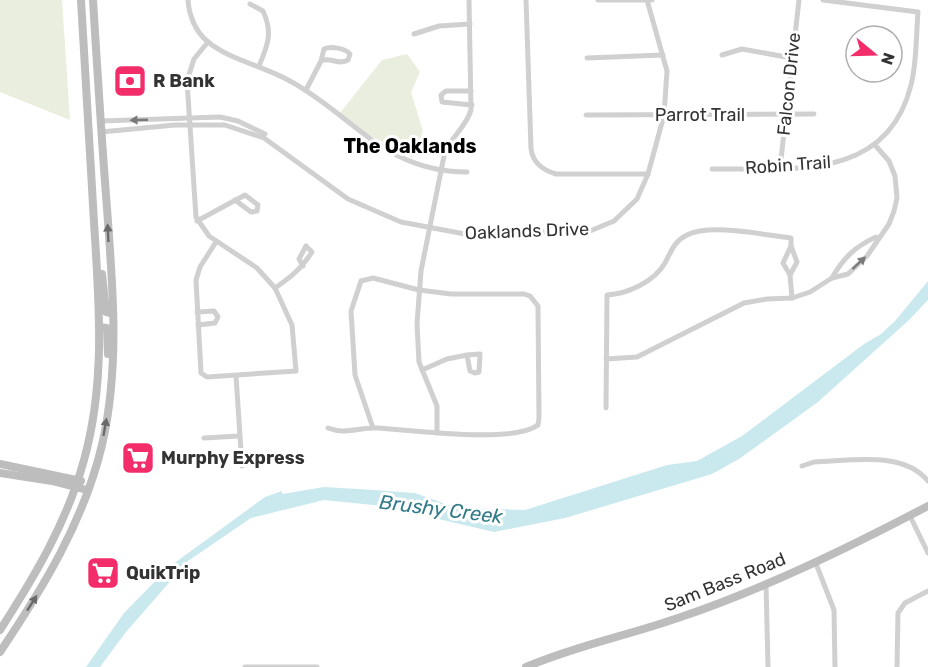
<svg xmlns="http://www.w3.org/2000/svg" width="928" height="667" font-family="Rubik,sans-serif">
<rect width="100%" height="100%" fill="#fff"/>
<g fill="#eaeede">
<polygon points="0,0 62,0 70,120 0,92"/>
<polygon points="407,54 420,72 411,92 423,131 413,158 369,135 340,113 382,60"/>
</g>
<polygon fill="#cae9ee" points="928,281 928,300 909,320 818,402 739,459 712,474 565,518 494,532 383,506 324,500 251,518 188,561 126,632 100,667 86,667 124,613 169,567 265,497 282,491 282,494 324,487 374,490 415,493 457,508 525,510 667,465 697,461 742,436 864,344 881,334 895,321"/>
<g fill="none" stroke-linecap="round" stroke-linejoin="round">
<g stroke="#d0d0d0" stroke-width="5">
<path d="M188,0C189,15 195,31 207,41C229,60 264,66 290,81C353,115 384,172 467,172"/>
<path d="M526,0L531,149C533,163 542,170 556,174H648"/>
<polyline points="598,0 652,0"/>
<path d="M250,4L263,11C273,32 268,45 259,66"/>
<polyline points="414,34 439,26 470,24"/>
<polyline points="208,42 194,59 187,81 196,217 209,236 257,268 275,288 292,325 296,371 207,377 201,373 196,280 200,267 216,242"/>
<polyline points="722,55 742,49 792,58"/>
<polyline points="587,58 663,55"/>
<path d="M306,90L321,61C329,56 339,66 348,60L350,54C345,48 330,46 324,49L321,61"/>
<polyline points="471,91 446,91 441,95 442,102 472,105"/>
<polyline points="586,115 814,114"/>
<polyline points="101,121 220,117 238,121 265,134"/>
<polyline points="101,132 175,125 225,125 264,138 348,199 401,222 465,234 590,231 614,221 637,199 648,174 664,115 667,71 647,0"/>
<polyline points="780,168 799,0"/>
<path d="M712,169C791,168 887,182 911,85C917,62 916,35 918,12L823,0"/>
<polyline points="197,221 245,195 258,205 257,211 251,212 235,200"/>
<polygon points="791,246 797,262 790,275 783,263"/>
<polyline points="790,275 792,298"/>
<path d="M832,278C843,258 856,246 876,237"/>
<path d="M275,288C291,277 301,269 312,252L306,246L299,259L303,266"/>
<polyline points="197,312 214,311 218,317 215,323 198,325"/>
<polyline points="606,359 637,357 744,303 767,299 792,298 810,292 832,278 848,274 867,256 889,224 894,211 897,198 895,176 889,161 875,145"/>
<polyline points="422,370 447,359 467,355 470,371 475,373 479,372 480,354 467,355"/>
<polyline points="236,376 242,466"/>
<path d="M606,408L607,295C627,294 654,282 665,263C671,252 674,241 687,235C711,223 764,235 791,238V246"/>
<path d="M328,428C345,435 360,427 378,428C411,430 513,444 538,425L539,418L538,306L530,296L524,294H451L419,290L373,278L361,281L351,311L355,375L373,428"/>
<path d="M437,433V406L419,362L417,324L421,271L444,156C449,138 466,128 471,110L469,0"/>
<polyline points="204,438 239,436"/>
<path d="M802,466L814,462C849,461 903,450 928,481"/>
<polyline points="910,516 928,553"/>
<polyline points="815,561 834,610 835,667"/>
<polyline points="766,584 768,667"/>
<polyline points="245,667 317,667"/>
<polyline points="897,667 898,613 905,603 928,591"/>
</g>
<g stroke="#bdbdbd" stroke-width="8">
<polyline points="102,274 106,312 113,314"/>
<polyline points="100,327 107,328 108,354"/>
<polyline points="0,464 81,481"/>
<polyline points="0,473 52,481 87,490"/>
<path d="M0,630C35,576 67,522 84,460C106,381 99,303 94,222C90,148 86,74 81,0"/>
<path d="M0,652C43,588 84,521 102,445C121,363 112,278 106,195C101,130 97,65 93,0"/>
<path d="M526,667C578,645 626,636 678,618C764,589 848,548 928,506"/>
</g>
</g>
<defs><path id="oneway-solid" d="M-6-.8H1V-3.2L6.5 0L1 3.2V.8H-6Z" transform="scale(1.5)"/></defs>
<g fill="#7a7a7a">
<use href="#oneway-solid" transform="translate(139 120) rotate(178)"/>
<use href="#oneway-solid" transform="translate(859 263) rotate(-43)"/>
</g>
<g fill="#6a6a6a">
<use href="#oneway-solid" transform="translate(108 233) rotate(-93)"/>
<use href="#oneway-solid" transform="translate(105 427) rotate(-80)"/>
<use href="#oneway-solid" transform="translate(32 603) rotate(-57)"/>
</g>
<defs>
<symbol id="bank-square" viewBox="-11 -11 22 22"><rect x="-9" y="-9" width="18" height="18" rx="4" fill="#f32c6a" stroke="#fff"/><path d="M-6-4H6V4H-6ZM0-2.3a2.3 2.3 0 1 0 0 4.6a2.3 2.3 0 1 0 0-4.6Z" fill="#fff"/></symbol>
<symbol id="supermarket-square" viewBox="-11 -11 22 22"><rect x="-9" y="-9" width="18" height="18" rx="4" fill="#f32c6a" stroke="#fff"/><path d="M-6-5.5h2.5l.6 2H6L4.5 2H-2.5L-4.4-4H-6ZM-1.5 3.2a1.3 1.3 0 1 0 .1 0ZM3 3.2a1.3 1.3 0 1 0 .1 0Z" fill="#fff"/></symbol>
</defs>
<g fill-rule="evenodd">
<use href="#bank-square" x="111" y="62" width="38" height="38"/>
<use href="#supermarket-square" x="119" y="439" width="38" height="38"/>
<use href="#supermarket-square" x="84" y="554" width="38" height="38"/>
</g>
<g text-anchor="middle" stroke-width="6" stroke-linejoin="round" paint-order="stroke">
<g font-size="18" font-weight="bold" fill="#333" stroke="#fff" text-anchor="start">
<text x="153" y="87">R Bank</text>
<text x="161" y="464">Murphy Express</text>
<text x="126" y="579">QuikTrip</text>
</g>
<g font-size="18" fill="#333" stroke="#fff">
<text transform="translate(789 84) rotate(-84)" y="6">Falcon Drive</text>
<text x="700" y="121">Parrot Trail</text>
<text transform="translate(788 165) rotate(-4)" y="6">Robin Trail</text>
<text transform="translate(527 231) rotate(-2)" y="6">Oaklands Drive</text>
<text transform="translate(725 582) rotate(-22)" y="6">Sam Bass Road</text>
</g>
<g font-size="20" font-weight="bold" fill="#000" stroke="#fff">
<text x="410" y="153">The Oaklands</text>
</g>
<g font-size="20" font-style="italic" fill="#327b89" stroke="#fff">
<text transform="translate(441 509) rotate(7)" y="7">Brushy Creek</text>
</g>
</g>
<g transform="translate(874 54) rotate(109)"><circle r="28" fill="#ffffff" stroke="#adadad" stroke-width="1.5"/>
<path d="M0-4.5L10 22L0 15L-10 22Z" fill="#f32c6a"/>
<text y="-9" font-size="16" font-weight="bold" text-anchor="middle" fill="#333333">N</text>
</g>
</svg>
